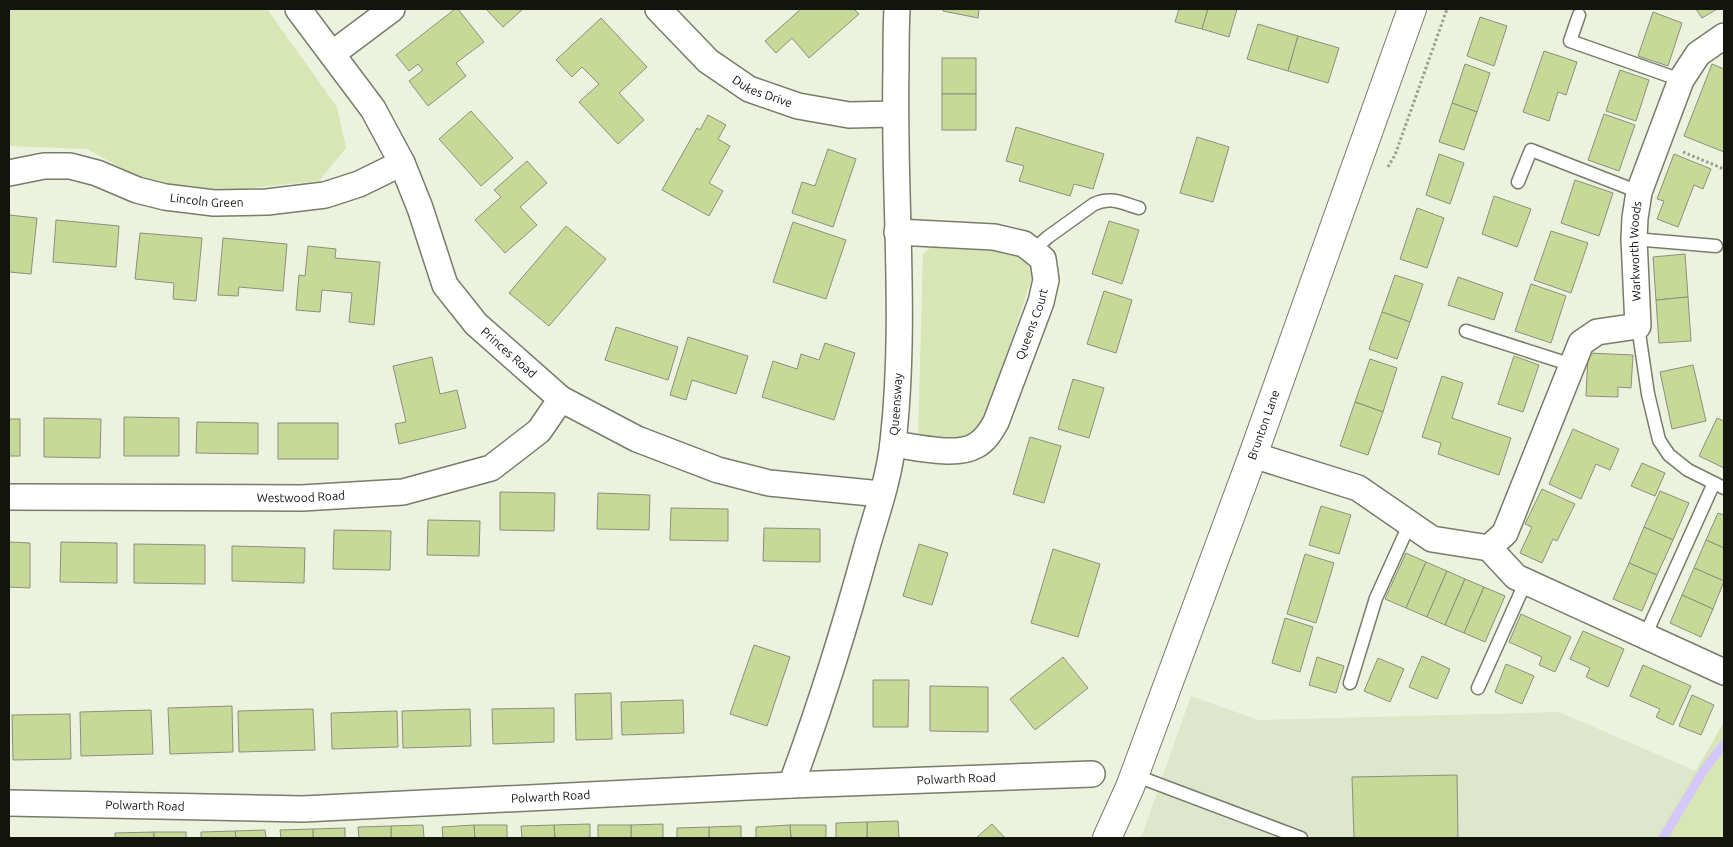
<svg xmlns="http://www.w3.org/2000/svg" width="1733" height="847" font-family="Ubuntu,sans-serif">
<rect width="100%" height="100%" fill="#ecf2de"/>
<polygon fill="#dee6cb" points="1191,696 1258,720 1559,712 1696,771 1657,838 1141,838"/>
<g fill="#d8e5b5">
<polygon points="9,9 267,9 337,107 346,148 319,181 201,193 136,176 87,149 9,146"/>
<polygon points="933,245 1022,249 1033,274 984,423 970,442 918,436 923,254"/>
<polygon points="1724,722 1724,838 1657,838"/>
</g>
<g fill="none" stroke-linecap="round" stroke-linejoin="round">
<polyline stroke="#d4c7fa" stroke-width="9" points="1663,838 1704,770 1724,744"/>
</g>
<g fill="#c7d997" stroke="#8b907e">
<polygon points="455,9 458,9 484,42 456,63 466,76 428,106 409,81 423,70 418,64 409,71 396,55"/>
<polygon points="486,9 523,9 503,27"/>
<polygon points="801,9 854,9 859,14 809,58 792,38 776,53 765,41"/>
<polygon points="943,9 979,9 978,18 943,11"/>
<polygon points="1179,9 1208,9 1202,29 1175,22"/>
<polygon points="1208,9 1237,9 1229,37 1202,29"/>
<polygon points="1696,9 1717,9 1702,18"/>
<polygon points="1653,12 1682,23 1668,66 1638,56"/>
<polygon points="1480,17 1507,26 1494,66 1467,56"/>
<polygon points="601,18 647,67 619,93 644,120 618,144 579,102 599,84 582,67 572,77 556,60"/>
<polygon points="1258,24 1298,36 1288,71 1247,59"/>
<polygon points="1298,36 1339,48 1328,83 1288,71"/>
<polygon points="1544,51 1577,62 1566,95 1558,92 1549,121 1523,112"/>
<rect x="942" y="58" width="34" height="36"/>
<polygon points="1465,64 1490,73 1477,112 1452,103"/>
<polygon points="1712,64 1724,69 1724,152 1684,136"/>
<polygon points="1620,70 1649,80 1636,121 1606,111"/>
<rect x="942" y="94" width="34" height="36"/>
<polygon points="1452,103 1477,112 1464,150 1439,142"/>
<polygon points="471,111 513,158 481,186 439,139"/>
<polygon points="1604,114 1635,125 1619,171 1588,160"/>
<polygon points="708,115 726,125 718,139 730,146 709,183 723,191 709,216 662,190 697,128 700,130"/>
<polygon points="1016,127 1104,154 1093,189 1074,184 1070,196 1019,181 1024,166 1006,161"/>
<polygon points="1197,137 1229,147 1213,202 1180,193"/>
<polygon points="828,149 856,159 833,227 792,213 802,182 815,186"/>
<polygon points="1439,154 1464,163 1450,204 1426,195"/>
<polygon points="1674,154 1711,169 1703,189 1694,185 1678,227 1657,219 1664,201 1657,199"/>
<polygon points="527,161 547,183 520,207 537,225 505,253 475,220 501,197 494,190"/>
<polygon points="1575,180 1613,193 1599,236 1561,223"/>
<polygon points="1494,196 1531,209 1517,247 1482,234"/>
<polygon points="1417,208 1444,218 1427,268 1400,259"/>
<polygon points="9,215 37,218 31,274 9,272"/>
<polygon points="56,220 119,226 116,267 53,262"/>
<polygon points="1109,221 1139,230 1122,284 1092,274"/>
<polygon points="793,222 846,240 826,299 773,282"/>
<polygon points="566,226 606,259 549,326 509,293"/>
<polygon points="1551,231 1588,243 1571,293 1534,280"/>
<polygon points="140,233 202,238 196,301 173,299 174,283 135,279"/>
<polygon points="223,238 287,244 283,291 239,287 238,296 218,295"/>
<polygon points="308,246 336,249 335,258 380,262 374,325 349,322 352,293 322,290 320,312 296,310 299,275 305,276"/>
<polygon points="1685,254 1688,297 1656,300 1653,257"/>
<polygon points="1395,275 1423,284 1410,322 1382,312"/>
<polygon points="1458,277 1503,293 1494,320 1448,305"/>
<polygon points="1531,284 1566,296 1551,343 1515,331"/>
<polygon points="1104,291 1132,300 1116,353 1087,344"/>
<polygon points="1688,297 1691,341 1659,343 1656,300"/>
<polygon points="1382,312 1410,322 1397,359 1369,349"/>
<polygon points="616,327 678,347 668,380 605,360"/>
<polygon points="688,337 748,356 736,394 692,380 686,400 670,395"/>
<polygon points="825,343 855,353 834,420 762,397 773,361 797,369 801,354 819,360"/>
<polygon points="1588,353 1633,355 1631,388 1618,387 1618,397 1586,396"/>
<polygon points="1514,356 1539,365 1523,412 1498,404"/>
<polygon points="432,357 440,394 457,390 466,428 399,444 395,424 406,422 393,366"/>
<polygon points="1370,359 1397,368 1383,412 1355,402"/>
<polygon points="1693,365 1706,421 1672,429 1660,372"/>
<polygon points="1442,376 1463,383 1452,418 1511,438 1499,475 1438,454 1441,443 1422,437"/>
<polygon points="1073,379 1104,388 1089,438 1058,429"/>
<polygon points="1355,402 1383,412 1368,455 1340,446"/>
<polygon points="124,417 179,418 179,456 124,456"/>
<polygon points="44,418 101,419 100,458 44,457"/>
<polygon points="1717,418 1724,421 1724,468 1699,456"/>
<rect x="9" y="419" width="11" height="37"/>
<polygon points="197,422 258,423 258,454 196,453"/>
<rect x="278" y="423" width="60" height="36"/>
<polygon points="1573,429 1619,449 1610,470 1596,464 1581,499 1549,484"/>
<polygon points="1030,437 1061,446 1044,503 1013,494"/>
<polygon points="1642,463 1665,473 1655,496 1631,486"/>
<polygon points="1542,489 1575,504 1557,541 1553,539 1542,563 1520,553 1532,527 1525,524"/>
<polygon points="1660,491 1689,503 1673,540 1644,527"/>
<polygon points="500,492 555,493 554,531 500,530"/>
<polygon points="598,493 650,495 649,530 597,529"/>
<polygon points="1321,506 1351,515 1339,554 1309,545"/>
<polygon points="671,508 728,509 728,541 670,540"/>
<polygon points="1718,513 1724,515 1724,548 1706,540"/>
<polygon points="428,520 480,521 479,556 427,555"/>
<polygon points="1644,527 1673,540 1657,575 1629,563"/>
<polygon points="764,528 820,529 820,562 763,561"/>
<polygon points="334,530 391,531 390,570 333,569"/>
<polygon points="1706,540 1724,548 1724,581 1694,568"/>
<polygon points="9,542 30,543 30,588 9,587"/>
<polygon points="61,542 117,543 117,583 60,582"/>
<polygon points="134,544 205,545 205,584 134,583"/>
<polygon points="919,544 948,553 932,605 903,596"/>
<polygon points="232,546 305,548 304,583 232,581"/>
<polygon points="1053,549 1100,564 1078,637 1031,623"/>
<polygon points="1406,553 1426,562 1406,608 1385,599"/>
<polygon points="1305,554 1334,563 1316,623 1287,614"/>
<polygon points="1426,562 1447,571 1427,617 1406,608"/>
<polygon points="1629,563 1657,575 1642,611 1613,599"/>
<polygon points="1694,568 1724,581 1713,609 1682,595"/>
<polygon points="1447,571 1465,579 1445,625 1427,617"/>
<polygon points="1465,579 1484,587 1464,633 1445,625"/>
<polygon points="1484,587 1505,596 1485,642 1464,633"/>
<polygon points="1682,595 1713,609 1701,637 1670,623"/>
<polygon points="1521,614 1571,637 1555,672 1539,665 1542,657 1509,642"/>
<polygon points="1285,618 1313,627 1300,672 1272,663"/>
<polygon points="1583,631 1624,649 1608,687 1586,677 1590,668 1570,659"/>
<polygon points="754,645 790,657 767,726 730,714"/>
<polygon points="1422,656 1450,669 1437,699 1409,687"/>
<polygon points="1063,657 1088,688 1035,730 1010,699"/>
<polygon points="1317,657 1344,666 1336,693 1309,685"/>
<polygon points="1378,658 1404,669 1390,702 1364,691"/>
<polygon points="1506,664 1534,676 1522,704 1495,692"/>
<polygon points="1643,665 1691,686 1673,725 1656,717 1660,709 1630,696"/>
<polygon points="873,680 909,680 908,727 873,727"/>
<polygon points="930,686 988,687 988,732 930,731"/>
<polygon points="611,693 612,739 576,740 575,694"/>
<polygon points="1692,695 1714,705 1701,735 1679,726"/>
<polygon points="683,700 684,733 622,735 621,702"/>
<polygon points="232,706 233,752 170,754 168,708"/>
<polygon points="554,708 554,742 493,744 492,709"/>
<polygon points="313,709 315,750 239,752 238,711"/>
<polygon points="470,709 471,746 403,748 402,711"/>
<polygon points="151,710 153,754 81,756 80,712"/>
<polygon points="397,711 398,747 332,749 331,713"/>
<polygon points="70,714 71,759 13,760 12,715"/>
<polygon points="1457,775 1458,838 1354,838 1352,777"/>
<polygon points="898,821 899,838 867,838 867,822"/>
<polygon points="867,822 867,838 836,838 836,823"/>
<polygon points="590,824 590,838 555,838 554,825"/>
<polygon points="663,824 663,838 631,838 631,825"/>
<polygon points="992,824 1005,838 976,838"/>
<polygon points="423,825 424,838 391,838 391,826"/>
<polygon points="474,825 475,838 443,838 442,827"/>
<polygon points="474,825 507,825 507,838 475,838"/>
<polygon points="554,825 555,838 522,838 521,826"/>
<rect x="598" y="825" width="33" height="13"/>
<polygon points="790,825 826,825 826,838 791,838"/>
<polygon points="790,825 791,838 756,838 756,827"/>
<polygon points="391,826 391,838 359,838 358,827"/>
<polygon points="741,826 741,838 709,838 709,827"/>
<polygon points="709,827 709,838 677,838 677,828"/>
<polygon points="345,828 345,838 313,838 313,829"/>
<polygon points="313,829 313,838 281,838 280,830"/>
<polygon points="265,830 266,838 236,838 235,831"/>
<polygon points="235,831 236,838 201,838 201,832"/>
<polygon points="154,832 154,838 115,838 115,833"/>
<rect x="154" y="832" width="32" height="6"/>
</g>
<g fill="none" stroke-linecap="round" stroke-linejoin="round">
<defs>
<g id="lane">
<polyline points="1579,15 1570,41 1681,80"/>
<polyline points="1518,182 1531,150 1639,192"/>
<polyline points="1634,239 1716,246"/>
<path d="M1032,251L1048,237L1094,204C1111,196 1122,203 1139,208"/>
<polyline points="1638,326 1648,394 1659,440 1669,455 1688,470 1724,488"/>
<polyline points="1466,331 1572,365"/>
<polyline points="1645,636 1714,483"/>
<polyline points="1350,683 1376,598 1409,525"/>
<polyline points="1478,688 1526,581"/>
<polyline points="1134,775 1301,838"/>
</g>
<g id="street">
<path id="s1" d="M298,9L373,109L402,163L420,208L445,285L476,324L561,399L637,439L718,470L769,483L881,494"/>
<path id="s2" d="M658,9L708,61L749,89L798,106L849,115L895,114"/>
<polyline points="332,54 392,9"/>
<path id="s3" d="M9,173L44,166H70L97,173L137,190L165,197L214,203L267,202L325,195L359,184L402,163"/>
<path id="s4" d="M893,444C915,447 956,457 975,446C985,441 991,431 996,422L1041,302L1046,280L1043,259L1024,244L994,237L897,232"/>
<path id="s5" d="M1253,455L1358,488L1432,539L1489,548L1505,533L1581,343L1597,332L1638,326L1634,239L1635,218L1639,192L1681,80L1698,54L1724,36"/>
<path id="s6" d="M9,497L302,498L403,492L491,468L539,431L561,399"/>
<polyline points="1489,548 1516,577 1724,672"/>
<path id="s7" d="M791,785C820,708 844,630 866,550C876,515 889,479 893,442C907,318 893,193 896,68C896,49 896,29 897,9"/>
<path id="s8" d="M9,803L303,809L791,785L1092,774"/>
</g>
<g id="secondary">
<path id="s9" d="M1107,838L1130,787L1253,455L1412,9"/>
</g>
</defs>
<use href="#lane" stroke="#777c6b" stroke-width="15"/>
<use href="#street" stroke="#777c6b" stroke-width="28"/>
<use href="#secondary" stroke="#777c6b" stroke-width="30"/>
<g stroke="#9a9e8f" stroke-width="3" stroke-dasharray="2.5 2.5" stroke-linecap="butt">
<polyline points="1683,152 1724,169"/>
<polyline points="1388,167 1395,155 1447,9"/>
</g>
<use href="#lane" stroke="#fff" stroke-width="12"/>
<use href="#street" stroke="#fff" stroke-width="25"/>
<use href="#secondary" stroke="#fff" stroke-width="28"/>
</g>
<g text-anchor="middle" stroke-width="4" stroke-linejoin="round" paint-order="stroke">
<g font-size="12" fill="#12140d" stroke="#faffef">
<text dy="4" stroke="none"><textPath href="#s2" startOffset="135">Dukes Drive</textPath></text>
<text dy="4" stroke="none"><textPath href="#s3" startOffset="204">Lincoln Green</textPath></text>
<text dy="4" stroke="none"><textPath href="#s5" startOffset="620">Warkworth Woods</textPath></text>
<text dy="4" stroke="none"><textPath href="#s4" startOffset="220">Queens Court</textPath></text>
<text dy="4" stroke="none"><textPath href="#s1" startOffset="409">Princes Road</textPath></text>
<text dy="4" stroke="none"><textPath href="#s7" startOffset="396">Queensway</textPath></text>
<text dy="4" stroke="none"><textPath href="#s9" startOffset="442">Brunton Lane</textPath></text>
<text dy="4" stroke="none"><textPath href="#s6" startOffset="292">Westwood Road</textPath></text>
<text dy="4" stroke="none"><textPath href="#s8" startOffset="948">Polwarth Road</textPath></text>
<text dy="4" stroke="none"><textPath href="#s8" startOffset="542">Polwarth Road</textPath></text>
<text dy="4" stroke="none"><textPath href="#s8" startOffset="136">Polwarth Road</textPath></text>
</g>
</g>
<rect width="1733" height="847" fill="none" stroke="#12140d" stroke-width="20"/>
</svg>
